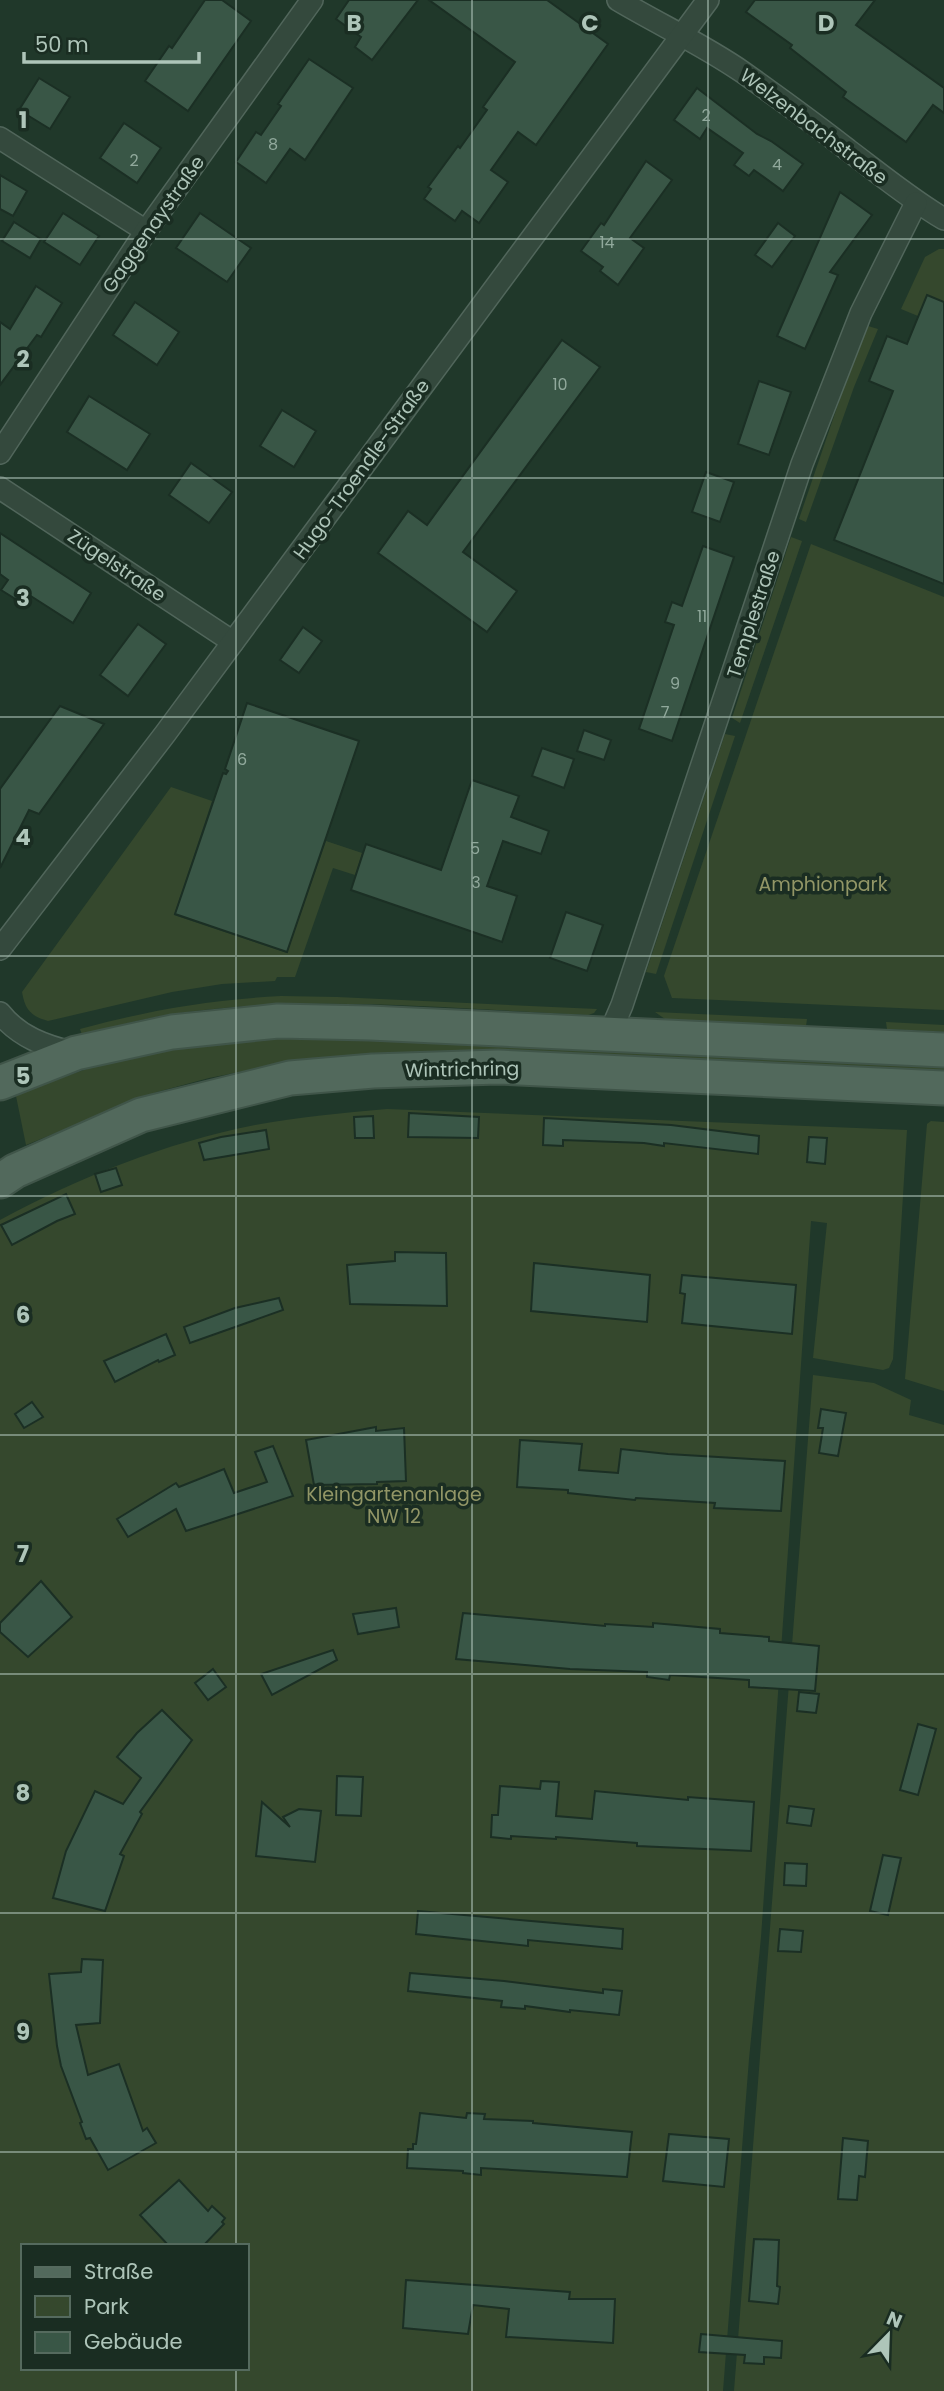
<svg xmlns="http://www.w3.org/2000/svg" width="944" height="2391" font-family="Poppins,sans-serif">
<rect width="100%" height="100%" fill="#20382a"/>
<g fill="#35482d" fill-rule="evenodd">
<polygon points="939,249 944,249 944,302 927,296 918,316 901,309 925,257"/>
<polygon points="868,326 878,329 854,387 806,522 799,519 846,381"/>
<polygon points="791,537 802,541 740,723 732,718"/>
<polygon points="811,544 944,597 944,1010 672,998 664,976"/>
<polygon points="725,734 735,736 656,974 646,972"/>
<path d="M171,787L212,801L174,915L287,953L326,841L362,853L355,875L333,868L295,977H277L275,981L222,984L172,992L48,1021C31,1016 25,1010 22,992Z"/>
<path d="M281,996L337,997L597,1009L594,1013L588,1015C455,1009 319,995 187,1012C152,1016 117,1026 82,1035L80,1029C150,1010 209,1000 281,996Z"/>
<polygon points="655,1012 807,1019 806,1026 665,1019"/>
<polygon points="886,1022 944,1025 944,1032 887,1029"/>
<path d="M303,1035L944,1064V1071L493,1050L389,1054L260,1068L209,1078L157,1092L26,1145L16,1096C77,1070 140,1050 206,1041C238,1036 271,1037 303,1035Z"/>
<path d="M387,1109L907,1130L893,1359L889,1368L883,1370L813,1358L827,1223L811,1221L761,1937L749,2059L723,2391H0V1220C80,1177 165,1143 255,1125C298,1117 343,1113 387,1109ZM23,2246H247V2368H23Z"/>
<polygon points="931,1121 944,1122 944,1391 905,1379 927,1124"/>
<polygon points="813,1375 874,1383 911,1400 909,1415 944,1425 944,2391 734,2391"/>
</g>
<g fill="#395646" stroke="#1b2f24" stroke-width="2">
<polygon points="205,0 222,0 251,21 188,111 145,81 169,46 172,48"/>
<polygon points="349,0 418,0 372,60 355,47 361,37 336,19"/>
<polygon points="429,0 547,0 608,44 536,145 518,132 491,170 508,182 479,223 462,211 455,221 424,199 431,189 428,187 458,146 460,148 487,110 483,107 515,62"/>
<polygon points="755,0 875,0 856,25 944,88 944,113 933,105 906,142 843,97 846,92 790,48 792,45 746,12"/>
<polygon points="309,59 353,88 305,160 290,149 266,183 236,162 256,132 261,135 281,106 278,104"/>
<polygon points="39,78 70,97 50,129 19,110"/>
<polygon points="697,88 757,134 771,141 803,164 783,191 754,170 749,176 734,165 743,153 707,128 700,139 674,120"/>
<polygon points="124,123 161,148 137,183 100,158"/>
<polygon points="646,161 672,180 630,238 644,248 618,285 600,271 603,267 581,251 601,223 604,225"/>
<polygon points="0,175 27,191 13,216 0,209"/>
<polygon points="840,192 872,215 830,272 838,275 805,349 777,336"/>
<polygon points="63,213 99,236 80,265 44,242"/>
<polygon points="200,213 251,248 227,282 176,248"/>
<polygon points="14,222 41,239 30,258 2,241"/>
<polygon points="778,223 795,236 772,267 755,255"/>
<polygon points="36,286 62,303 41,337 37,335 0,385 0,322 10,329"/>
<polygon points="927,295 944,302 944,584 834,540 893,391 869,381 887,336 907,344"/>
<polygon points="135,302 179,332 157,365 113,335"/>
<polygon points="562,340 600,367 463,552 517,591 487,632 378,553 408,511 427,525"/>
<polygon points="759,381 791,392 769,455 738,444"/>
<polygon points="89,396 150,434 127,470 67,432"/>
<polygon points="282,410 316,431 294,467 260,446"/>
<polygon points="191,463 232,492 209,523 169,495"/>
<polygon points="706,472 734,482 720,522 692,512"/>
<polygon points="0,533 91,593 73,623 23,591 17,600 1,590 8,580 0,574"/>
<polygon points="703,546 734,557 672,741 639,729 674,625 665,622 672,602 682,606"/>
<polygon points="138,624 166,644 128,696 100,675"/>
<polygon points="303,627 322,641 299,673 280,660"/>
<polygon points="247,703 359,741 287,952 175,914 223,773 226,774 228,771 225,769"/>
<polygon points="60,706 104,724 39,814 29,810 0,868 0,789"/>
<polygon points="584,730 611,740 604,760 577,751"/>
<polygon points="542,748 574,759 564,788 532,776"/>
<polygon points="472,780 519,796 511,817 549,831 541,854 503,841 487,886 517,896 502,942 351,890 366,844 441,870"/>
<polygon points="566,912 603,925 587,971 550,958"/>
<polygon points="409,1113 479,1117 478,1138 408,1137"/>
<polygon points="373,1116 374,1138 355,1138 354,1117"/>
<polygon points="544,1118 671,1125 759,1136 758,1154 664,1143 664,1146 644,1143 563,1140 563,1146 543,1145"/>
<polygon points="266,1130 269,1149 204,1160 199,1143 221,1137"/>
<polygon points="809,1137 827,1138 825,1164 807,1162"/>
<polygon points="116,1168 122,1185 101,1192 95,1174"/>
<polygon points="66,1194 75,1214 57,1221 12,1245 1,1225"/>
<polygon points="395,1252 446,1253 447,1306 350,1304 347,1265 395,1261"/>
<polygon points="534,1263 650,1275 647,1322 531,1311"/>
<polygon points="682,1275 796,1285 792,1334 682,1323 685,1294 680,1293"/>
<polygon points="279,1298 283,1310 190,1343 184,1327 235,1308"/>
<polygon points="166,1334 175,1355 159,1362 158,1360 115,1382 104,1361"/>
<polygon points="32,1402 43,1417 24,1428 15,1414"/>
<polygon points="821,1409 846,1413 838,1456 819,1453 823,1428 818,1428"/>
<polygon points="376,1427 376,1431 404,1428 406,1481 377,1482 377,1484 314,1485 306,1440"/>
<polygon points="520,1440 582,1444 579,1470 618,1473 621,1449 668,1454 785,1461 781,1511 714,1508 715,1503 636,1498 635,1500 568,1493 568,1490 517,1487"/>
<polygon points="273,1446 293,1496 186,1531 176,1509 128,1537 117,1519 176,1483 179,1487 224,1469 234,1493 267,1482 255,1452"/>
<polygon points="41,1581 72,1617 28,1657 0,1632 0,1623"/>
<polygon points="396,1608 399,1627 358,1634 353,1614"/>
<polygon points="463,1613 605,1626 605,1624 653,1627 653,1623 676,1625 720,1629 720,1633 769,1637 769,1641 819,1646 815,1691 749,1687 749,1680 670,1675 669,1680 647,1677 647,1672 570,1669 456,1659"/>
<polygon points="333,1650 337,1660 272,1695 261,1674"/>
<polygon points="213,1669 226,1687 208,1700 195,1683"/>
<polygon points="799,1692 819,1694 816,1713 797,1711"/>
<polygon points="162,1710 192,1740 140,1812 142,1814 120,1854 124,1856 105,1911 53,1898 66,1851 95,1791 123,1804 141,1778 117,1757 137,1733"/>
<polygon points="918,1724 936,1729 918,1795 900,1790"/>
<polygon points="337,1776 363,1777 361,1816 336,1815"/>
<polygon points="541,1781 559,1782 556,1816 592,1819 595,1791 688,1800 688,1797 754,1802 751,1851 637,1846 637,1843 556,1837 556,1839 511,1836 511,1839 491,1837 492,1815 498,1815 500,1786 540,1789"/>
<polygon points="262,1802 290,1827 283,1817 299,1809 321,1811 315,1862 256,1856"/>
<polygon points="789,1806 814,1809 811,1826 787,1823"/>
<polygon points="883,1855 901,1858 888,1915 870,1911"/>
<polygon points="785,1863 807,1864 806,1886 784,1885"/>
<polygon points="418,1911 623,1929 622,1949 528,1940 528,1946 416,1934"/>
<polygon points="780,1929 803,1931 801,1952 778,1951"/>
<polygon points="82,1959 103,1960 100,2023 76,2025 88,2075 119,2064 143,2131 147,2128 156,2143 108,2170 90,2138 86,2139 80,2123 82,2122 61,2066 57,2046 49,1974 81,1972"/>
<polygon points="410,1973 504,1981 603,1993 603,1989 622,1991 619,2015 570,2010 570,2012 525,2006 525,2009 501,2007 502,2001 408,1991"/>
<polygon points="420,2113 466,2118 467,2113 485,2114 484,2119 533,2121 533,2123 632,2132 627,2177 481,2168 481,2175 463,2173 463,2171 407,2168 408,2149 413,2149 413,2144 416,2144"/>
<polygon points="669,2134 729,2139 724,2187 663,2181"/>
<polygon points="843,2138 868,2141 865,2177 859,2176 857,2200 838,2199"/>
<polygon points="179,2180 208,2211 212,2206 225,2218 222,2222 224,2224 203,2246 169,2246 140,2215"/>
<polygon points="754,2239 779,2240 777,2286 780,2287 778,2304 749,2301"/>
<polygon points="406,2280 570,2292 569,2299 615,2299 613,2343 506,2337 509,2309 473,2305 468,2334 403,2328"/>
<polygon points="701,2334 782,2341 781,2358 764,2357 764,2364 744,2363 745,2355 699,2352"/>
</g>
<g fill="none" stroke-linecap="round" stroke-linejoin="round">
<defs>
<g id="street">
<path d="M618,0C660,25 704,45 744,73C779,98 814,123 848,150C880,174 910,199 944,219"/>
<polyline points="0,138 146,231"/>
<polyline points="0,453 146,231 312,0"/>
<polyline points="0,488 233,642"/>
<polyline points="0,949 165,734 708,0"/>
<path d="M0,1013C19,1037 45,1046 74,1053"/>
<polyline points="610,1033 622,1005 802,464 861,313 916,203"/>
</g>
<g id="primary">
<polyline points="0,1083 76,1053 172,1032 278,1021 370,1023 944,1050"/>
<polyline points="0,1181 15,1171 141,1115 290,1078 373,1071 498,1067 944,1088"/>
</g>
</defs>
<use href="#street" stroke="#51665b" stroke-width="24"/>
<use href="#primary" stroke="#405549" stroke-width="37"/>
<use href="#street" stroke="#34493d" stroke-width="21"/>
<use href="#primary" stroke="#52695c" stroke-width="33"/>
</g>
<path fill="none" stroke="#aec5b9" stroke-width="2" stroke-opacity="0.55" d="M236,0V2246M472,0V2391M708,0V2391M0,239H944M0,478H944M0,717H944M0,956H944M0,1196H944M0,1435H944M0,1674H944M0,1913H944M0,2152H944M236,2368V2391"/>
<g text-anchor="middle" stroke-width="7" stroke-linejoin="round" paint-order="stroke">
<g font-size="16" fill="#91a99c">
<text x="706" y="121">2</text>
<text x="273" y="150">8</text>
<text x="134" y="166">2</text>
<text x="777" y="170">4</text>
<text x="607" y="248">14</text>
<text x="560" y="390">10</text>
<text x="702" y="622">11</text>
<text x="675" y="689">9</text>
<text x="665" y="718">7</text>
<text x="242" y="765">6</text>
<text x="475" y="854">5</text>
<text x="476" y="888">3</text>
</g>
<g font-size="19" fill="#aec5b9" stroke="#1a2d22">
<text transform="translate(814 126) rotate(37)" y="7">Welzenbachstraße</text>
<text transform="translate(153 224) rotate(-55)" y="7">Gaggenaystraße</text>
<text transform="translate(361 469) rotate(-54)" y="7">Hugo-Troendle-Straße</text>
<text transform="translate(117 565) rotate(34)" y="7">Zügelstraße</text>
<text transform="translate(753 614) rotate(-72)" y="7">Templestraße</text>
<text transform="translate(462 1069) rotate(-1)" y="7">Wintrichring</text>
</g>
<g font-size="19" fill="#929666" stroke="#1a2d22">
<text x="823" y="891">Amphionpark</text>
<text x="394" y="1501">Kleingartenanlage<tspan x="394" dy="22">NW 12</tspan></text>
</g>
</g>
<g font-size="23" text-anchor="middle" font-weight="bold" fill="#aec5b9" stroke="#1a2d22" stroke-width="7" stroke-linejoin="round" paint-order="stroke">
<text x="354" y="31">B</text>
<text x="590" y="31">C</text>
<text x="826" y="31">D</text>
<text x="23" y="128">1</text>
<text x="23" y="367">2</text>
<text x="23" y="606">3</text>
<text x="23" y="845">4</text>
<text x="23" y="1084">5</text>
<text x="23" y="1323">6</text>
<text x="23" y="1562">7</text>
<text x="23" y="1801">8</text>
<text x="23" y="2040">9</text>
</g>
<rect x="21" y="2244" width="228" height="126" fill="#1a2d22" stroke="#556a5e" stroke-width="2"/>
<rect x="35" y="2267" width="35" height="10" fill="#52695c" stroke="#556a5e" stroke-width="2"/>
<text x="84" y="2279" font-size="21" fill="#aec5b9">Straße</text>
<rect x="35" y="2296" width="35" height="21" fill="#35482d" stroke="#556a5e" stroke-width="2"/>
<text x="84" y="2314" font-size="21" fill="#aec5b9">Park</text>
<rect x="35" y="2332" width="35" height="21" fill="#395646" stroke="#556a5e" stroke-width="2"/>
<text x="84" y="2349" font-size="21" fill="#aec5b9">Gebäude</text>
<g transform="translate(888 2335) rotate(23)" stroke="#1a2d22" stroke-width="5" paint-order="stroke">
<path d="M0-5L12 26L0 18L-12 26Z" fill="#aec5b9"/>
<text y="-10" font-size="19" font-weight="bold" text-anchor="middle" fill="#aec5b9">N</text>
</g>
<path d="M24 52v10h175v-10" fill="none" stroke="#aec5b9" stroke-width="3.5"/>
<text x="35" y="52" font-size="21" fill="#aec5b9" stroke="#1a2d22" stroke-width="5" paint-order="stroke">50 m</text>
</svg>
